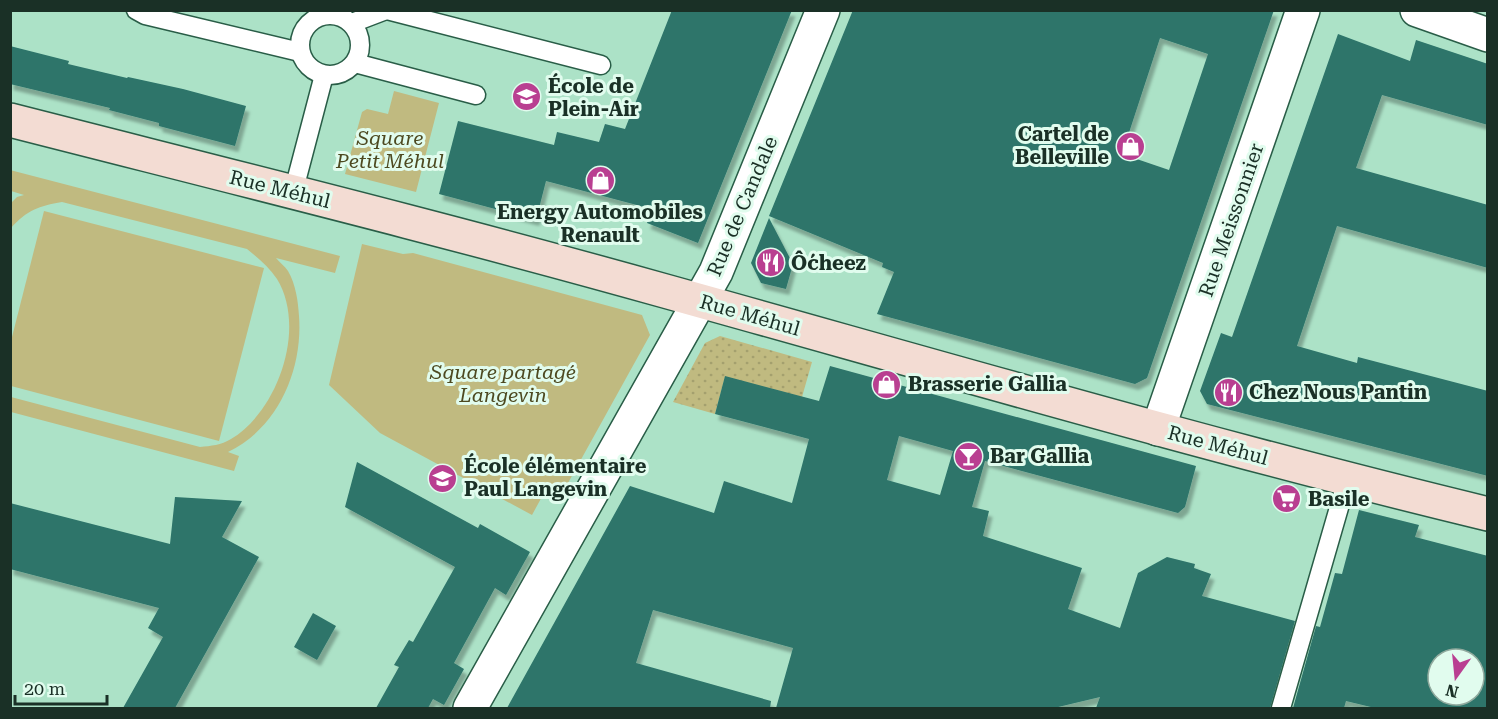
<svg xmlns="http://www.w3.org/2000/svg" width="1498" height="719" font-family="'Roboto Serif',serif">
<defs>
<pattern id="grass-dots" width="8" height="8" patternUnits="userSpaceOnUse" patternTransform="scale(1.5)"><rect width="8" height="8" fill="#c0ba80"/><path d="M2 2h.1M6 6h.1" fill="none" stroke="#a4a06e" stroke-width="1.8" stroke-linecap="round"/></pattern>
<filter id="shadow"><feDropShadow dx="3.5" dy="6" stdDeviation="1.5" flood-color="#0004"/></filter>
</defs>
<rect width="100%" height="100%" fill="#ace2c7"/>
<polygon fill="url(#grass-dots)" points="720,336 812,362 802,397 725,377 715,414 673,402 705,343"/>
<g fill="#c0ba80">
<polygon points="394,91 439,103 416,192 345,174 362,112 367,109 388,114"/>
<path d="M10,170L340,256L335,273L276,258C279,262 285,266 288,271C296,285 298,301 299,316C303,370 278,428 228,452L239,456L234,471L11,412V397L200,447C211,446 221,445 231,439C278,411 307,328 277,279C269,267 258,258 247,249L62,202C39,206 27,210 11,228V203L17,197L24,195L11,191Z"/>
<polygon points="44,211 264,268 219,441 11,386 11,341"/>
<polygon points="362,244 403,254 413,253 642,315 650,335 558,501 544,493 532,515 380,433 329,385"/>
</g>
<g fill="#2d746a" fill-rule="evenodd" filter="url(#shadow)">
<polygon points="672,10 792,10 698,243 647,223 652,209 546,181 536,220 439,194 458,121 554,145 557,132 599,142 605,124 625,129"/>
<path d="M853,10H1274L1147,378L1135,384L877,314L894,272L882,267L883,263L769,216ZM1160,38L1208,54L1169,170L1122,154Z"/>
<polygon points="1338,34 1410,61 1416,40 1488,64 1488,125 1382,95 1356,168 1488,205 1488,268 1337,226 1297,346 1357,363 1358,357 1488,391 1488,476 1207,404 1200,391 1221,333 1232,337"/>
<polygon points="10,46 69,61 68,64 127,78 128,77 183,89 246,106 235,146 159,126 159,123 109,110 110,108 10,84"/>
<polygon points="769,218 793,264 786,289 761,283 751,263"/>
<path d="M830,366L1196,466L1185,507L1178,513L985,461L972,507L989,511L983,536L1082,568L1068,609L1120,628L1138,573L1167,557L1195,564L1194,568L1211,574L1202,596L1295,621L1270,708H1096L1100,697L1054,708H776L793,648L653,610L636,663L771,701L770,708H507L630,486L714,513L724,481L792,503L809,439L715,414L725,376L819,401ZM899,436L953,451L940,495L887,480Z"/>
<polygon points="357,462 478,528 480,524 530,552 506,595 495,588 454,663 464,669 444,705 433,699 428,708 376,708 399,667 394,665 409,640 413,642 455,567 345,507"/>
<polygon points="175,497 242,501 222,537 259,557 175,708 123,708 163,637 148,628 159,608 10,569 10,503 170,544"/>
<path d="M1359,510L1419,525L1415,537L1488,556V708H1375L1346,701L1344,708H1293L1316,626L1320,627L1335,573L1342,574ZM1438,659H1474V695H1438Z"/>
<polygon points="313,613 336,626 317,660 294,647"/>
</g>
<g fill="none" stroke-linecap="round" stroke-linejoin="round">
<defs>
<g id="lane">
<polyline points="136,10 145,15 300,52"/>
<polyline points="387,10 601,65"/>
<circle cx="330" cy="45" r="30"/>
<polyline points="352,23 386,10"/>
<polyline points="355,63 476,95"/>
<polyline points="293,193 324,75"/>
<polyline points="1281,708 1347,480"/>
</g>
<g id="street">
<polyline points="1417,10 1488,35"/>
<polyline points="1158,429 1303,10"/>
<polyline points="470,708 716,272 823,10"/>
</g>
<path id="secondary" d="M10,120C229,176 448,230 665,291C938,367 1211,447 1488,514"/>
</defs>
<use href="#lane" stroke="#295d47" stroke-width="21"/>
<use href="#street" stroke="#295d47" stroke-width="36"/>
<use href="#secondary" stroke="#295d47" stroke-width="36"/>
<use href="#lane" stroke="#fff" stroke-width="18"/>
<use href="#street" stroke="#fff" stroke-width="33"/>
<use href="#secondary" stroke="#f3dcd3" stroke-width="33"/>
</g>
<defs>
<symbol id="school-disc" viewBox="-11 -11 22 22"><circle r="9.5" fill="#b93f91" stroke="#e1fcee"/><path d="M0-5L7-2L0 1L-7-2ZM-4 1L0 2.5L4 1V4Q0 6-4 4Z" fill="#fff"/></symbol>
<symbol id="shop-disc" viewBox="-11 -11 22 22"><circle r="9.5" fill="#b93f91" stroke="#e1fcee"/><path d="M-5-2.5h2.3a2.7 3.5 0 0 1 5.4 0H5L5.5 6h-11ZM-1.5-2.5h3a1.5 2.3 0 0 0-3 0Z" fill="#fff"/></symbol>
<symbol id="restaurant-disc" viewBox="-11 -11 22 22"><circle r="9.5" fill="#b93f91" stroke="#e1fcee"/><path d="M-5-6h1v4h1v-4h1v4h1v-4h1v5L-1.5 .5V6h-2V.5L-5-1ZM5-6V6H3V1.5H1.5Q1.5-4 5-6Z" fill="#fff"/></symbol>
<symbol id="bar-disc" viewBox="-11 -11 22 22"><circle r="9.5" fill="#b93f91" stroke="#e1fcee"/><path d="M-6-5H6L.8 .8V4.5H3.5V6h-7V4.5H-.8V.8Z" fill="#fff"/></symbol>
<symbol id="supermarket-disc" viewBox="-11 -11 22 22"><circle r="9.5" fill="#b93f91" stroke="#e1fcee"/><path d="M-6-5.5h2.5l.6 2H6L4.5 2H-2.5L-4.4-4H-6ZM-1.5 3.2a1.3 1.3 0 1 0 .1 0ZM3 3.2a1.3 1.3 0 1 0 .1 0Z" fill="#fff"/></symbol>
</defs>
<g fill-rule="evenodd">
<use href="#school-disc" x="510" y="80" width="33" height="33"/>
<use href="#shop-disc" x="1114" y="130" width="33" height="33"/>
<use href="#shop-disc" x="584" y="164" width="33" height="33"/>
<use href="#restaurant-disc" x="754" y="246" width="33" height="33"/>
<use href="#shop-disc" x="870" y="368" width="33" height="33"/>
<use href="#restaurant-disc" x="1212" y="376" width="33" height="33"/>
<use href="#bar-disc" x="952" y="440" width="33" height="33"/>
<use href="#school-disc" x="426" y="462" width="33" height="33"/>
<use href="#supermarket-disc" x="1270" y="482" width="33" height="33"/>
</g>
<g text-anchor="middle" stroke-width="6" stroke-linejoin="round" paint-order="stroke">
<g font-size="20" font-weight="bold" fill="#1a3026" stroke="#e1fcee" text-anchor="start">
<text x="548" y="93">École de<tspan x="548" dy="23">Plein-Air</tspan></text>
<text x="1109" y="141" text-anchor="end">Cartel de<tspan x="1109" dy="23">Belleville</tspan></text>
<text x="600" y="219" text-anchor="middle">Energy Automobiles<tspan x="600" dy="23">Renault</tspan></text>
<text x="791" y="270">Ô´cheez</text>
<text x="908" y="391">Brasserie Gallia</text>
<text x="1249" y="399">Chez Nous Pantin</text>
<text x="990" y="463">Bar Gallia</text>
<text x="464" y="473">École élémentaire<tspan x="464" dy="23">Paul Langevin</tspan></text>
<text x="1308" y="506">Basile</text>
</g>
<g font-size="20" font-style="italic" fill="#4d4920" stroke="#e1fcee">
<text x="390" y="145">Square<tspan x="390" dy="23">Petit Méhul</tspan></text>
<text x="503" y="379">Square partagé<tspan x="503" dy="23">Langevin</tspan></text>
</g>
<g font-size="20" fill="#1a3026" stroke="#e1fcee">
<text transform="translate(280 189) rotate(14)" y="7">Rue Méhul</text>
<text transform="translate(742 206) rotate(-67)" y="7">Rue de Candale</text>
<text transform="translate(1231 220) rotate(-71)" y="7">Rue Meissonnier</text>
<text transform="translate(750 315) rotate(16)" y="7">Rue Méhul</text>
<text transform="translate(1218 445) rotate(15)" y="7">Rue Méhul</text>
</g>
</g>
<rect width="1498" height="719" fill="none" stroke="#1a3026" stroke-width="24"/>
<g transform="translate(1456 677) rotate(195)"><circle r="28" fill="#e1fcee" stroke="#91aa9e" stroke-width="1.5"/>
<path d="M0-4.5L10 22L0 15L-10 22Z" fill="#b93f91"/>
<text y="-9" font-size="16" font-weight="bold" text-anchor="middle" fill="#1a3026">N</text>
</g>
<path d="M15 695v9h92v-9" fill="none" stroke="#1a3026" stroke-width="3"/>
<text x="24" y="695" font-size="18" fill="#1a3026" stroke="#e1fcee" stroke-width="4.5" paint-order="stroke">20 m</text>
</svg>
